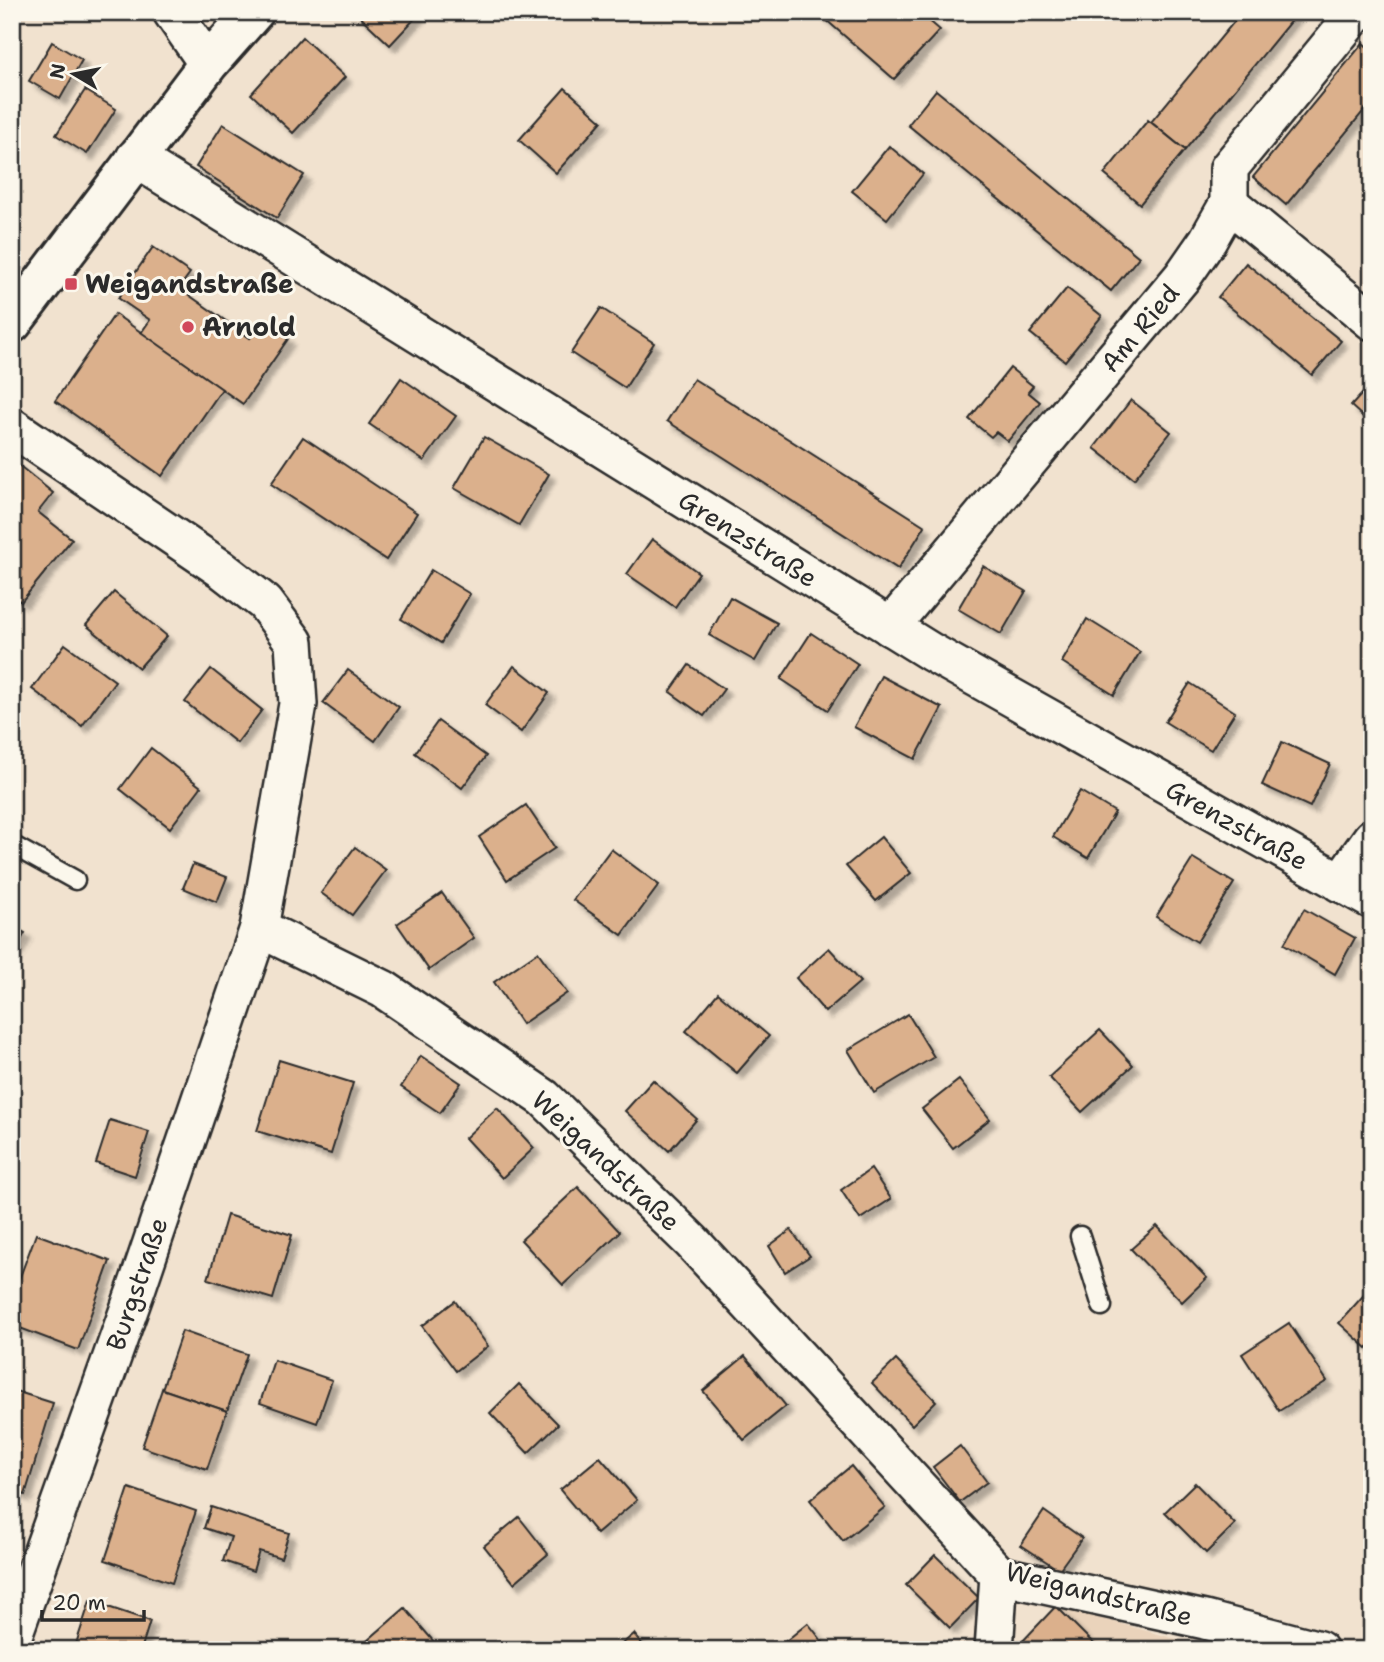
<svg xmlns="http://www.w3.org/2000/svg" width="1384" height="1662" font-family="'Shantell Sans',sans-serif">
<defs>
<filter id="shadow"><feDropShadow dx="6" dy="6" stdDeviation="2" flood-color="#0004"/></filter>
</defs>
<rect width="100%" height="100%" fill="#f1e2cf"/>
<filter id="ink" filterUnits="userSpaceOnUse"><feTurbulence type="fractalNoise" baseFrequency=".0143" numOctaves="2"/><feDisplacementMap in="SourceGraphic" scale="14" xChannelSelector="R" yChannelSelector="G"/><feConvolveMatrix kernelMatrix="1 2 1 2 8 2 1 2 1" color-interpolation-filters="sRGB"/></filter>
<g filter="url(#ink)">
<polygon fill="#ead3bb" points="1056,1606 1216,1650 1014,1650"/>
<g fill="#dbb08c" stroke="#2b2b2b" stroke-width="2" filter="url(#shadow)">
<polygon points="355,12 421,12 390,45"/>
<polygon points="817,12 919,12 940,30 894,79"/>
<polygon points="1242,12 1298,12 1185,150 1151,122"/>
<polygon points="302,37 345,77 293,133 251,94"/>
<polygon points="52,42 82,60 60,99 29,81"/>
<polygon points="1363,43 1372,51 1372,101 1286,205 1253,177"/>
<polygon points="565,88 602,121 556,173 519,140"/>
<polygon points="85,90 116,109 87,154 56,135"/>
<polygon points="936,90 1139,257 1111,291 908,125"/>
<polygon points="1148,120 1185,150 1140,204 1104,174"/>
<polygon points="223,124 304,175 277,218 196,167"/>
<polygon points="889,146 923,174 887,219 852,191"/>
<polygon points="153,247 190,273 179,288 250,338 262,321 288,339 243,404 141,333 150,320 118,298"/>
<polygon points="1246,263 1341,341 1312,375 1218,297"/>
<polygon points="1067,288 1102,316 1065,361 1030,333"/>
<polygon points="601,308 654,343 625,388 571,353"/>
<polygon points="115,314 222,389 162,476 55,401"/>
<polygon points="1010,368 1033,386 1028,392 1040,402 1008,441 996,432 991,437 969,419"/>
<polygon points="401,378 456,416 424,461 369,424"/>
<polygon points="694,379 925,526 898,569 667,421"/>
<polygon points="1372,383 1372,425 1351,406"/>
<polygon points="1131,400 1171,432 1134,479 1094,448"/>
<polygon points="303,437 417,513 386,560 271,484"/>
<polygon points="484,437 549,474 519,525 454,488"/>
<polygon points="16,463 53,493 38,512 72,539 21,602 12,595 12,468"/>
<polygon points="652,539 699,573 675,607 627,574"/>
<polygon points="983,566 1026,591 1001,634 958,609"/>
<polygon points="431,570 470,594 441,643 401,619"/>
<polygon points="114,592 167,636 139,668 86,625"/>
<polygon points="730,597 777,623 755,661 709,635"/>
<polygon points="1087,619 1140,652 1114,695 1062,662"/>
<polygon points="811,633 858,664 828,710 781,679"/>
<polygon points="65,644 115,681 82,726 32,689"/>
<polygon points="689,665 724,689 704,716 670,692"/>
<polygon points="514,666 549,693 521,732 485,705"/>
<polygon points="211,669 262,710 237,743 185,702"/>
<polygon points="348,670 399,707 375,741 323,703"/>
<polygon points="881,676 942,708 915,759 854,727"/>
<polygon points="1190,683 1235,712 1211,750 1165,722"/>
<polygon points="438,721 486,756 462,788 415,753"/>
<polygon points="1282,742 1330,764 1310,807 1262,785"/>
<polygon points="151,748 201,787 170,828 120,789"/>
<polygon points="1080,791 1115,812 1088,858 1053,837"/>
<polygon points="526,805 555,848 507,880 479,837"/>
<polygon points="881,837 911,873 876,901 846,866"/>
<polygon points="355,847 386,870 352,915 321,893"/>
<polygon points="611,849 659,885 622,935 573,900"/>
<polygon points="1193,858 1234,883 1197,942 1156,917"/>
<polygon points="193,864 227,877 217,902 183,888"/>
<polygon points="442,893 474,938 429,970 397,924"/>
<polygon points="1304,909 1355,938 1335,974 1284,944"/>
<polygon points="12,926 25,933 12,956"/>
<polygon points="829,948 860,982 825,1012 796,978"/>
<polygon points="538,952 567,993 522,1024 494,982"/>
<polygon points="718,993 769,1036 737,1073 686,1031"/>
<polygon points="908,1014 934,1057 874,1093 848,1050"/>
<polygon points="1100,1030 1133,1065 1082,1112 1049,1077"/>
<polygon points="421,1056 461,1083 440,1113 401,1087"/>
<polygon points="279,1060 353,1083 331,1154 257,1131"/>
<polygon points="653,1080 697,1119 669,1151 625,1111"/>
<polygon points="959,1080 990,1119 953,1148 922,1109"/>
<polygon points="497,1108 534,1148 502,1178 465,1138"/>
<polygon points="110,1120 149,1132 135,1176 96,1163"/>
<polygon points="871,1169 891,1199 860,1219 841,1190"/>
<polygon points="578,1187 620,1232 563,1285 521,1240"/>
<polygon points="227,1215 292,1235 273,1299 208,1279"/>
<polygon points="1157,1226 1207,1278 1182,1302 1131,1249"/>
<polygon points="791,1230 810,1256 785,1272 769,1246"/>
<polygon points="36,1234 110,1261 78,1350 12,1325 12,1298"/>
<polygon points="1369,1289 1372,1291 1372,1343 1367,1348 1339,1323"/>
<polygon points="455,1301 488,1346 456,1371 422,1326"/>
<polygon points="1289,1323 1327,1381 1279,1411 1242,1354"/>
<polygon points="182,1331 247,1354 227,1411 162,1389"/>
<polygon points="745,1356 786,1406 744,1440 703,1391"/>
<polygon points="274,1360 332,1380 317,1423 260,1403"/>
<polygon points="896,1360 936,1401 912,1425 872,1383"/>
<polygon points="519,1384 558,1424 528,1453 490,1413"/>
<polygon points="162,1389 227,1411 207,1469 142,1447"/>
<polygon points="12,1390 53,1403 25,1495 12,1491"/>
<polygon points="960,1446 987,1482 960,1502 933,1467"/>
<polygon points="600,1457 637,1500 597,1534 560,1490"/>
<polygon points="851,1466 885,1507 843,1541 810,1500"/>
<polygon points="1195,1483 1235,1524 1206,1553 1165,1512"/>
<polygon points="129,1488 196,1511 172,1583 105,1560"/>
<polygon points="211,1507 289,1533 281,1558 259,1551 253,1571 223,1561 231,1537 204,1528"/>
<polygon points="1044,1511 1082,1538 1059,1570 1021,1545"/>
<polygon points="519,1517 548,1554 514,1583 484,1546"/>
<polygon points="935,1555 979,1598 950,1628 906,1585"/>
<polygon points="90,1601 150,1621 141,1650 74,1650"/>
<polygon points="1056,1606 1096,1646 1092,1650 1024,1650 1019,1645"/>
<polygon points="405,1608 441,1650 374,1650 367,1641"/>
<polygon points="808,1623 829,1650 775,1650"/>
<polygon points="634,1634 647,1650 615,1650"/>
</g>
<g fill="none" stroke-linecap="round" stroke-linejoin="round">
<defs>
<g id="lane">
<polyline points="12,845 75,880"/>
<polyline points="1080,1236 1102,1306"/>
</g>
<g id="street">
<polyline points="172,12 208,64"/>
<polyline points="135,158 931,652 1372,900"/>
<polyline points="1229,203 1372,321"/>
<polyline points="12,427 220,568 265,603 294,642 298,704 259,928 137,1287 12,1638"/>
<polyline points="890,627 1183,276 1208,240 1229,203 1229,168 1357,12"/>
<polyline points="1340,883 1372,838"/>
<polyline points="259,928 383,989 544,1098 692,1242 999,1575 1205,1620 1319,1650"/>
<polyline points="994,1650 999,1575"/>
</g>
<polyline id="secondary" points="12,323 208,64 254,12"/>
</defs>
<use href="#lane" stroke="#2b2b2b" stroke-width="23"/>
<use href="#street" stroke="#2b2b2b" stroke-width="42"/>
<use href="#secondary" stroke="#2b2b2b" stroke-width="44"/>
<use href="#lane" stroke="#fbf7ec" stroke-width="18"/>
<use href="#street" stroke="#fbf7ec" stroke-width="37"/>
<use href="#secondary" stroke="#fbf7ec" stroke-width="38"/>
</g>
</g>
<g fill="#d1495b" stroke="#fbf7ec" stroke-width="2.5">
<rect x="64" y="277" width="14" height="14" rx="3.5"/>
<circle cx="188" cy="327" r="7"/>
</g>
<g text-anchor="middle" stroke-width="6" stroke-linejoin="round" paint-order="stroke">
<g font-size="26" font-weight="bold" fill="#2b2b2b" stroke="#fbf7ec" text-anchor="start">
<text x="85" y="293">Weigandstraße</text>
<text x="202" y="336">Arnold</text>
</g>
<g font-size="26" fill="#2b2b2b" stroke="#fbf7ec">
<text transform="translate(1140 328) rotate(-50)" y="9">Am Ried</text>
<text transform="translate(748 539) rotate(32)" y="9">Grenzstraße</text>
<text transform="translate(1237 825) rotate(29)" y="9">Grenzstraße</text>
<text transform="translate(606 1161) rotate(43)" y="9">Weigandstraße</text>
<text transform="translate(137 1284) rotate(-71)" y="9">Burgstraße</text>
<text transform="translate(1099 1594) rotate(14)" y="9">Weigandstraße</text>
</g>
</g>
<rect width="1384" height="1662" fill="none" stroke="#fbf7ec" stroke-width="42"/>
<rect x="21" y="21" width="1342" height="1620" fill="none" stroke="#2b2b2b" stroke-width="2.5" filter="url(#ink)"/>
<g transform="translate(74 74) rotate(280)" stroke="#fbf7ec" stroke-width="5" paint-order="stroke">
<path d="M0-5L12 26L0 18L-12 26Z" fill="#2b2b2b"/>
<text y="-10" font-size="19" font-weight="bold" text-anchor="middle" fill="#2b2b2b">N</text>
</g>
<path d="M42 1610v10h102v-10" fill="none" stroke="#2b2b2b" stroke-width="3.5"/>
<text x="52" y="1610" font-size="21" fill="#2b2b2b" stroke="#fbf7ec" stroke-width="5" paint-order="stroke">20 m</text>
</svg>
